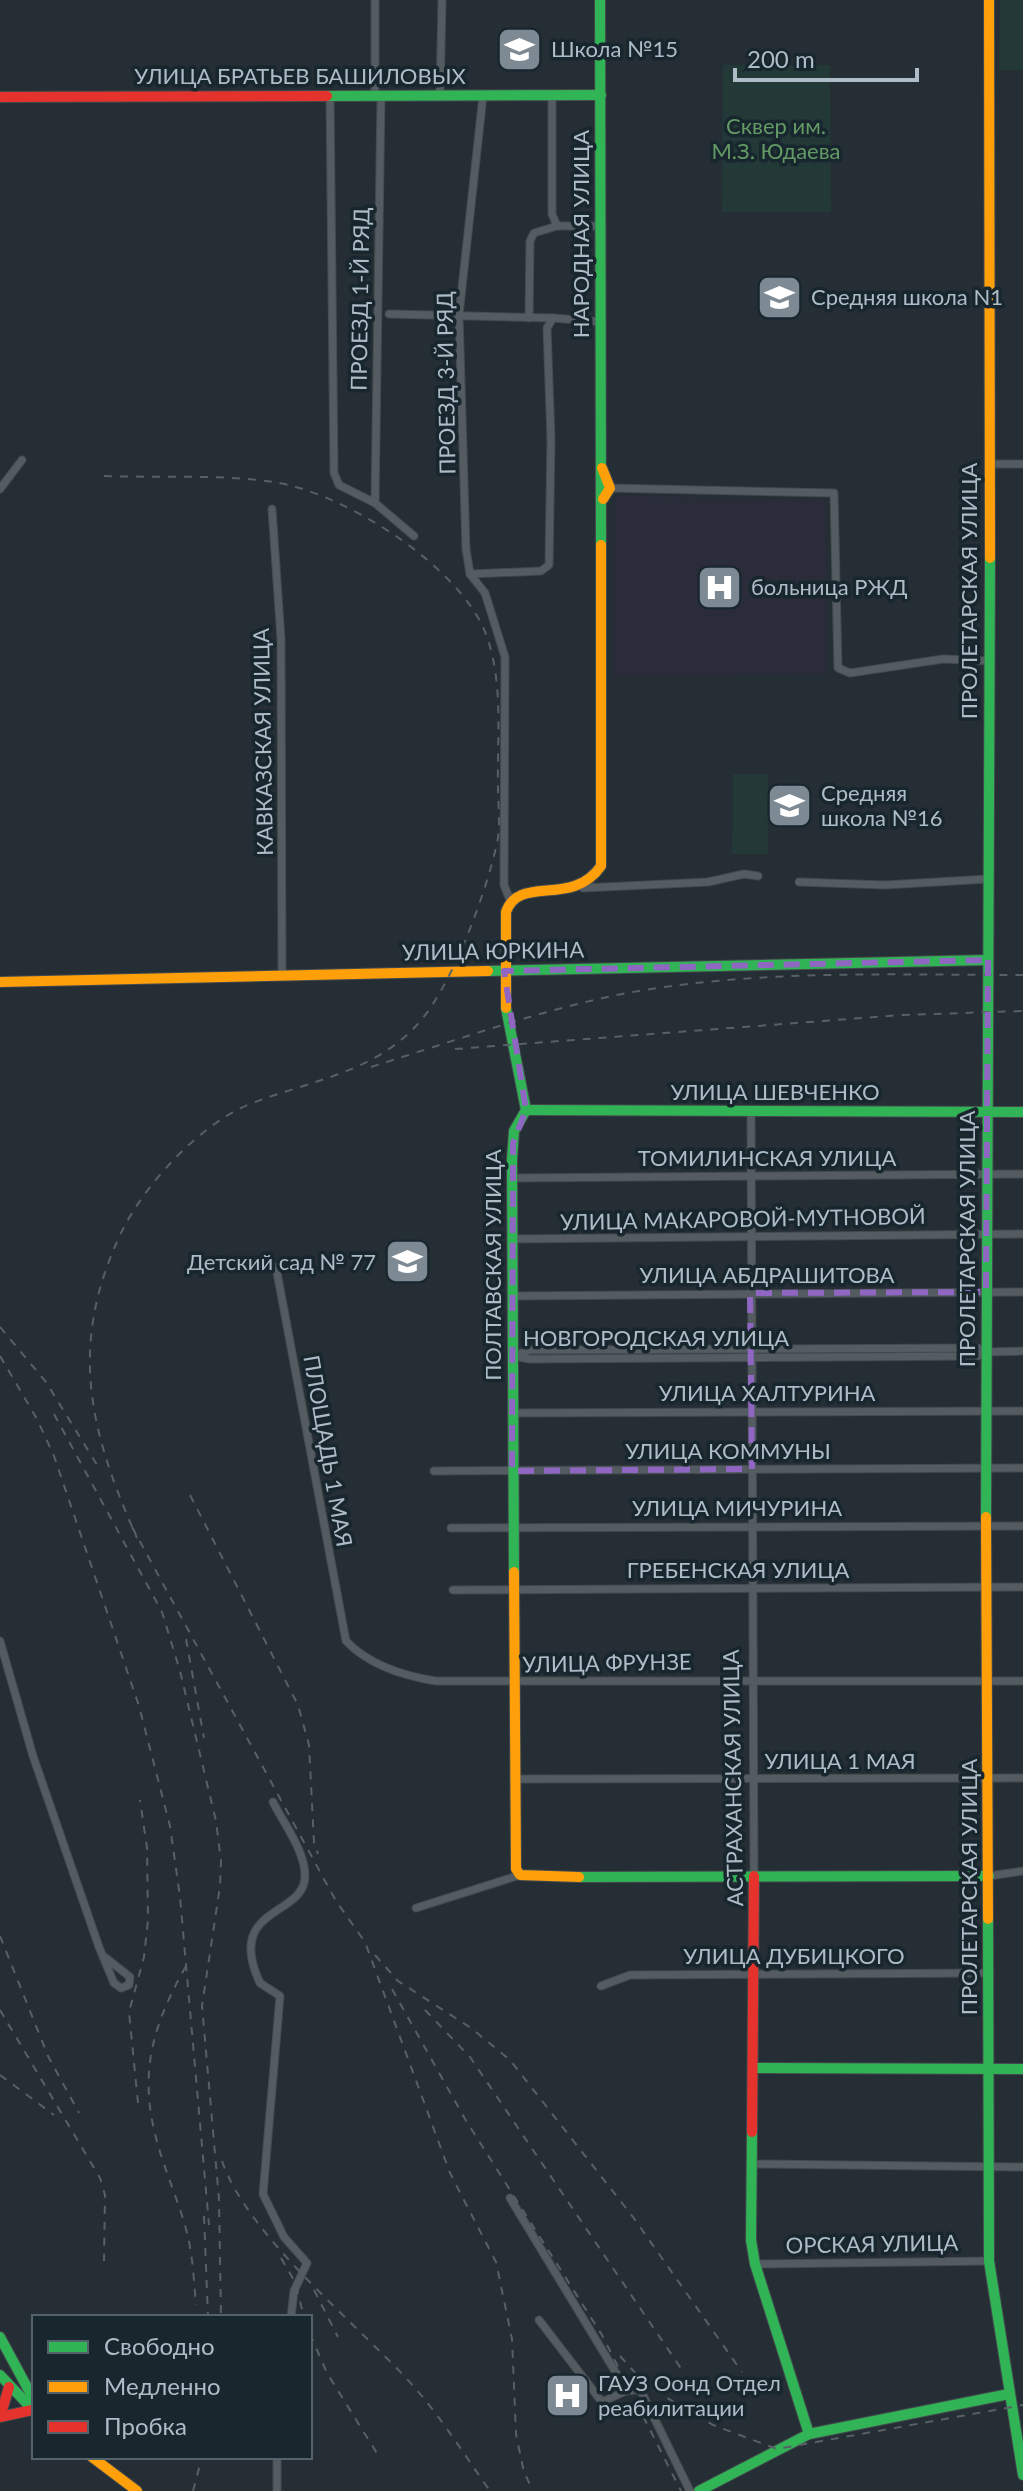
<svg xmlns="http://www.w3.org/2000/svg" width="1023" height="2491" font-family="Lato,sans-serif">
<rect width="100%" height="100%" fill="#252e34"/>
<polygon fill="#2a2c3a" points="615,496 826,500 827,674 613,677"/>
<g fill="#223938">
<polygon points="1000,0 1023,0 1023,70 999,70"/>
<polygon points="723,65 830,65 831,212 722,212"/>
<polygon points="733,774 768,774 768,854 732,854"/>
</g>
<g fill="none" stroke-linecap="round" stroke-linejoin="round">
<defs>
<g id="street">
<polyline points="375,0 375,96"/>
<polyline points="330,96 334,473 339,485 375,503 414,536"/>
<polyline points="440,96 442,0"/>
<polyline points="483,96 459,315 466,549 470,574 485,593 505,657 504,885 510,900"/>
<polyline points="552,96 552,214 557,226"/>
<polyline points="389,314 553,318"/>
<polyline points="529,318 530,241 534,233 557,226 602,226"/>
<polyline points="990,464 1023,464"/>
<polyline points="610,488 834,493 838,668 850,673 943,659 990,661"/>
<polyline points="0,489 22,460"/>
<polyline points="375,503 381,96"/>
<polyline points="272,509 281,639 282,975"/>
<polyline points="470,574 541,571 549,565 551,439 547,328 553,318 602,322"/>
<polyline points="799,882 885,885 988,879"/>
<polyline points="583,888 708,882 744,874 758,876"/>
<polyline points="751,1112 754,1876"/>
<polyline points="512,1178 1023,1174"/>
<polyline points="511,1239 1023,1234"/>
<path d="M276,1267L346,1641C369,1665 404,1676 436,1681H1023"/>
<polyline points="512,1296 1023,1292"/>
<polyline points="512,1356 530,1350 978,1348 987,1352 1023,1351"/>
<polyline points="515,1356 529,1359 978,1356 987,1352"/>
<polyline points="512,1413 1023,1411"/>
<polyline points="434,1471 1023,1468"/>
<polyline points="451,1528 1023,1526"/>
<polyline points="453,1590 1023,1587"/>
<polyline points="0,1641 33,1756 99,1947 114,1983 121,1988 129,1985 130,1977 106,1958"/>
<polyline points="514,1779 1023,1778"/>
<path d="M273,1802C284,1824 305,1851 305,1876C305,1917 224,1906 260,1983L280,1996L263,2194L284,2237L307,2263L294,2291L291,2317"/>
<polyline points="989,1876 1023,1871"/>
<polyline points="416,1908 520,1875"/>
<polyline points="601,1986 630,1975 990,1973"/>
<polyline points="752,2164 1023,2167"/>
<polyline points="510,2198 627,2391"/>
<polyline points="755,2264 989,2261"/>
<polyline points="539,2320 602,2402 630,2389 641,2391 690,2491"/>
<polyline points="277,2491 277,2457"/>
</g>
<g id="fast">
<polyline points="600,0 601,545"/>
<polyline points="327,96 601,95"/>
<polyline points="488,971 988,960"/>
<polyline points="506,1008 526,1110 514,1131 512,1159 514,1572"/>
<polyline points="526,1110 1023,1112"/>
<polyline points="986,1517 990,558"/>
<polyline points="579,1877 989,1876"/>
<polyline points="988,1919 989,2261 1023,2475"/>
<polyline points="753,2068 1023,2069"/>
<polyline points="752,2132 751,2240 755,2264 809,2434"/>
<polyline points="0,2337 34,2400"/>
<polyline points="0,2375 34,2411"/>
<polyline points="699,2491 809,2434 1009,2394"/>
</g>
<g id="slow">
<polyline points="989,0 990,558"/>
<polyline points="602,468 610,488 603,499"/>
<polyline points="0,982 488,971"/>
<path d="M506,1008V912C519,874 572,908 601,866V545"/>
<polyline points="986,1517 988,1919"/>
<polyline points="514,1572 516,1869 520,1875 579,1877"/>
<polyline points="92,2457 137,2491"/>
</g>
<g id="jam">
<polyline points="0,97 327,96"/>
<polyline points="752,2132 754,1876"/>
<polyline points="0,2417 32,2410"/>
<polyline points="0,2417 9,2387"/>
</g>
</defs>
<use href="#street" stroke="#434a4e" stroke-width="9"/>
<use href="#fast" stroke="#434a4e" stroke-width="12"/>
<use href="#slow" stroke="#434a4e" stroke-width="12"/>
<use href="#jam" stroke="#434a4e" stroke-width="12"/>
<use href="#street" stroke="#545c62" stroke-width="7"/>
<use href="#fast" stroke="#30b455" stroke-width="10"/>
<use href="#slow" stroke="#ff9f0a" stroke-width="10"/>
<use href="#jam" stroke="#e5322d" stroke-width="10"/>
<g stroke="#586066" stroke-width="2" stroke-dasharray="8 8" stroke-linecap="butt">
<path d="M104,476C160,478 219,474 274,482C346,493 469,571 489,643C503,689 497,741 498,789C498,806 501,826 497,843C486,894 451,989 416,1026C371,1074 308,1081 250,1104C200,1124 144,1185 121,1233C68,1345 89,1430 137,1538"/>
<polyline points="455,1049 901,1015 1023,1011"/>
<path d="M371,1067C454,1041 537,1011 622,994C754,969 890,975 1023,975"/>
<polyline points="0,1327 46,1382 99,1468"/>
<polyline points="0,1356 37,1419 54,1456 139,1706 170,1826 180,1897 209,2225"/>
<polyline points="54,1414 162,1612 180,1671 216,1821 221,1861 220,1886 202,2006 219,2199 221,2317"/>
<polyline points="190,1495 298,1705 309,1745 314,1843 318,1854"/>
<polyline points="132,1527 336,1901 365,1942 450,2173 496,2262 512,2339 516,2434 524,2472 533,2491"/>
<polyline points="186,1639 204,1738"/>
<polyline points="0,1936 48,2056 79,2113"/>
<polyline points="375,1955 398,1981 471,2028 510,2060 633,2217 742,2372"/>
<path d="M186,1966C147,2035 137,2085 163,2161C171,2186 182,2211 188,2237C193,2259 194,2283 196,2305"/>
<polyline points="392,1989 465,2119 602,2335 681,2491"/>
<polyline points="0,2010 100,2178 105,2195 104,2261"/>
<polyline points="425,2010 470,2057 682,2370"/>
<polyline points="0,2075 54,2115"/>
<polyline points="138,2103 129,2012 144,1957 148,1920 147,1848 140,1800"/>
<path d="M222,2161C247,2234 352,2320 406,2378C438,2412 463,2453 490,2491"/>
<polyline points="204,2216 208,2317"/>
<polyline points="281,2258 295,2282 304,2317"/>
<polyline points="314,2290 338,2337"/>
<polyline points="310,2334 327,2373 378,2455"/>
<polyline points="620,2356 647,2386 713,2425 777,2449 1023,2405"/>
<polyline points="193,2491 202,2457"/>
</g>
</g>
<path fill="none" stroke="#8f66c2" stroke-width="6" stroke-dasharray="16 10" stroke-linejoin="round" d="M988,960L986,1292L750,1293L752,1469L512,1471L513,1143L526,1110L504,971Z"/>
<defs>
<symbol id="school-square" viewBox="-11 -11 22 22"><rect x="-9" y="-9" width="18" height="18" rx="4" fill="#7d8a94" stroke="#18262e"/><path d="M0-5L7-2L0 1L-7-2ZM-4 1L0 2.5L4 1V4Q0 6-4 4Z" fill="#fff"/></symbol>
<symbol id="hospital-square" viewBox="-11 -11 22 22"><rect x="-9" y="-9" width="18" height="18" rx="4" fill="#7d8a94" stroke="#18262e"/><path d="M-5-5h3v3.5h4V-5h3V5h-3V1.5h-4V5h-3Z" fill="#fff"/></symbol>
</defs>
<g fill-rule="evenodd">
<use href="#school-square" x="494" y="24" width="51" height="51"/>
<use href="#school-square" x="754" y="272" width="51" height="51"/>
<use href="#hospital-square" x="694" y="562" width="51" height="51"/>
<use href="#school-square" x="764" y="780" width="51" height="51"/>
<use href="#school-square" x="382" y="1236" width="51" height="51"/>
<use href="#hospital-square" x="542" y="2370" width="51" height="51"/>
</g>
<g text-anchor="middle" stroke-width="7" stroke-linejoin="round" paint-order="stroke">
<g font-size="22" fill="#adbcc7" stroke="#18262e" text-anchor="start">
<text x="551" y="57">Школа №15</text>
<text x="811" y="305">Средняя школа N1</text>
<text x="751" y="595">больница РЖД</text>
<text x="821" y="801">Средняя<tspan x="821" dy="25">школа №16</tspan></text>
<text x="376" y="1270" text-anchor="end">Детский сад № 77</text>
<text x="598" y="2391">ГАУЗ Оонд Отдел<tspan x="598" dy="25">реабилитации</tspan></text>
</g>
<g font-size="22" fill="#adbcc7" stroke="#18262e">
<text x="300" y="84">УЛИЦА БРАТЬЕВ БАШИЛОВЫХ</text>
<text transform="translate(581 234) rotate(-90)" y="8">НАРОДНАЯ УЛИЦА</text>
<text transform="translate(360 299) rotate(-89)" y="8">ПРОЕЗД 1-Й РЯД</text>
<text transform="translate(446 383) rotate(-91)" y="8">ПРОЕЗД 3-Й РЯД</text>
<text transform="translate(969 591) rotate(-90)" y="8">ПРОЛЕТАРСКАЯ УЛИЦА</text>
<text transform="translate(263 742) rotate(-91)" y="8">КАВКАЗСКАЯ УЛИЦА</text>
<text transform="translate(493 951) rotate(-1)" y="8">УЛИЦА ЮРКИНА</text>
<text x="775" y="1100">УЛИЦА ШЕВЧЕНКО</text>
<text x="767" y="1166">ТОМИЛИНСКАЯ УЛИЦА</text>
<text transform="translate(743 1219) rotate(-1)" y="8">УЛИЦА МАКАРОВОЙ-МУТНОВОЙ</text>
<text transform="translate(967 1239) rotate(-90)" y="8">ПРОЛЕТАРСКАЯ УЛИЦА</text>
<text transform="translate(493 1265) rotate(-90)" y="8">ПОЛТАВСКАЯ УЛИЦА</text>
<text x="767" y="1283">УЛИЦА АБДРАШИТОВА</text>
<text x="656" y="1346">НОВГОРОДСКАЯ УЛИЦА</text>
<text x="767" y="1401">УЛИЦА ХАЛТУРИНА</text>
<text transform="translate(328 1451) rotate(80)" y="8">ПЛОЩАДЬ 1 МАЯ</text>
<text x="728" y="1459">УЛИЦА КОММУНЫ</text>
<text x="737" y="1516">УЛИЦА МИЧУРИНА</text>
<text x="738" y="1578">ГРЕБЕНСКАЯ УЛИЦА</text>
<text transform="translate(607 1663) rotate(-1)" y="8">УЛИЦА ФРУНЗЕ</text>
<text x="840" y="1769">УЛИЦА 1 МАЯ</text>
<text transform="translate(733 1778) rotate(-91)" y="8">АСТРАХАНСКАЯ УЛИЦА</text>
<text transform="translate(969 1887) rotate(-90)" y="8">ПРОЛЕТАРСКАЯ УЛИЦА</text>
<text x="794" y="1964">УЛИЦА ДУБИЦКОГО</text>
<text transform="translate(872 2244) rotate(-1)" y="8">ОРСКАЯ УЛИЦА</text>
</g>
<g font-size="22" fill="#639965" stroke="#18262e">
<text x="776" y="134">Сквер им.<tspan x="776" dy="25">М.З. Юдаева</tspan></text>
</g>
</g>
<rect x="32" y="2315" width="280" height="144" fill="#18262e" stroke="#54626b" stroke-width="2"/>
<rect x="48" y="2341" width="40" height="12" fill="#30b455" stroke="#54626b" stroke-width="2"/>
<text x="104" y="2355" font-size="24" fill="#adbcc7">Свободно</text>
<rect x="48" y="2381" width="40" height="12" fill="#ff9f0a" stroke="#54626b" stroke-width="2"/>
<text x="104" y="2395" font-size="24" fill="#adbcc7">Медленно</text>
<rect x="48" y="2421" width="40" height="12" fill="#e5322d" stroke="#54626b" stroke-width="2"/>
<text x="104" y="2435" font-size="24" fill="#adbcc7">Пробка</text>
<path d="M735 68v12h182v-12" fill="none" stroke="#adbcc7" stroke-width="4"/>
<text x="747" y="68" font-size="24" fill="#adbcc7" stroke="#18262e" stroke-width="6" paint-order="stroke">200 m</text>
</svg>
